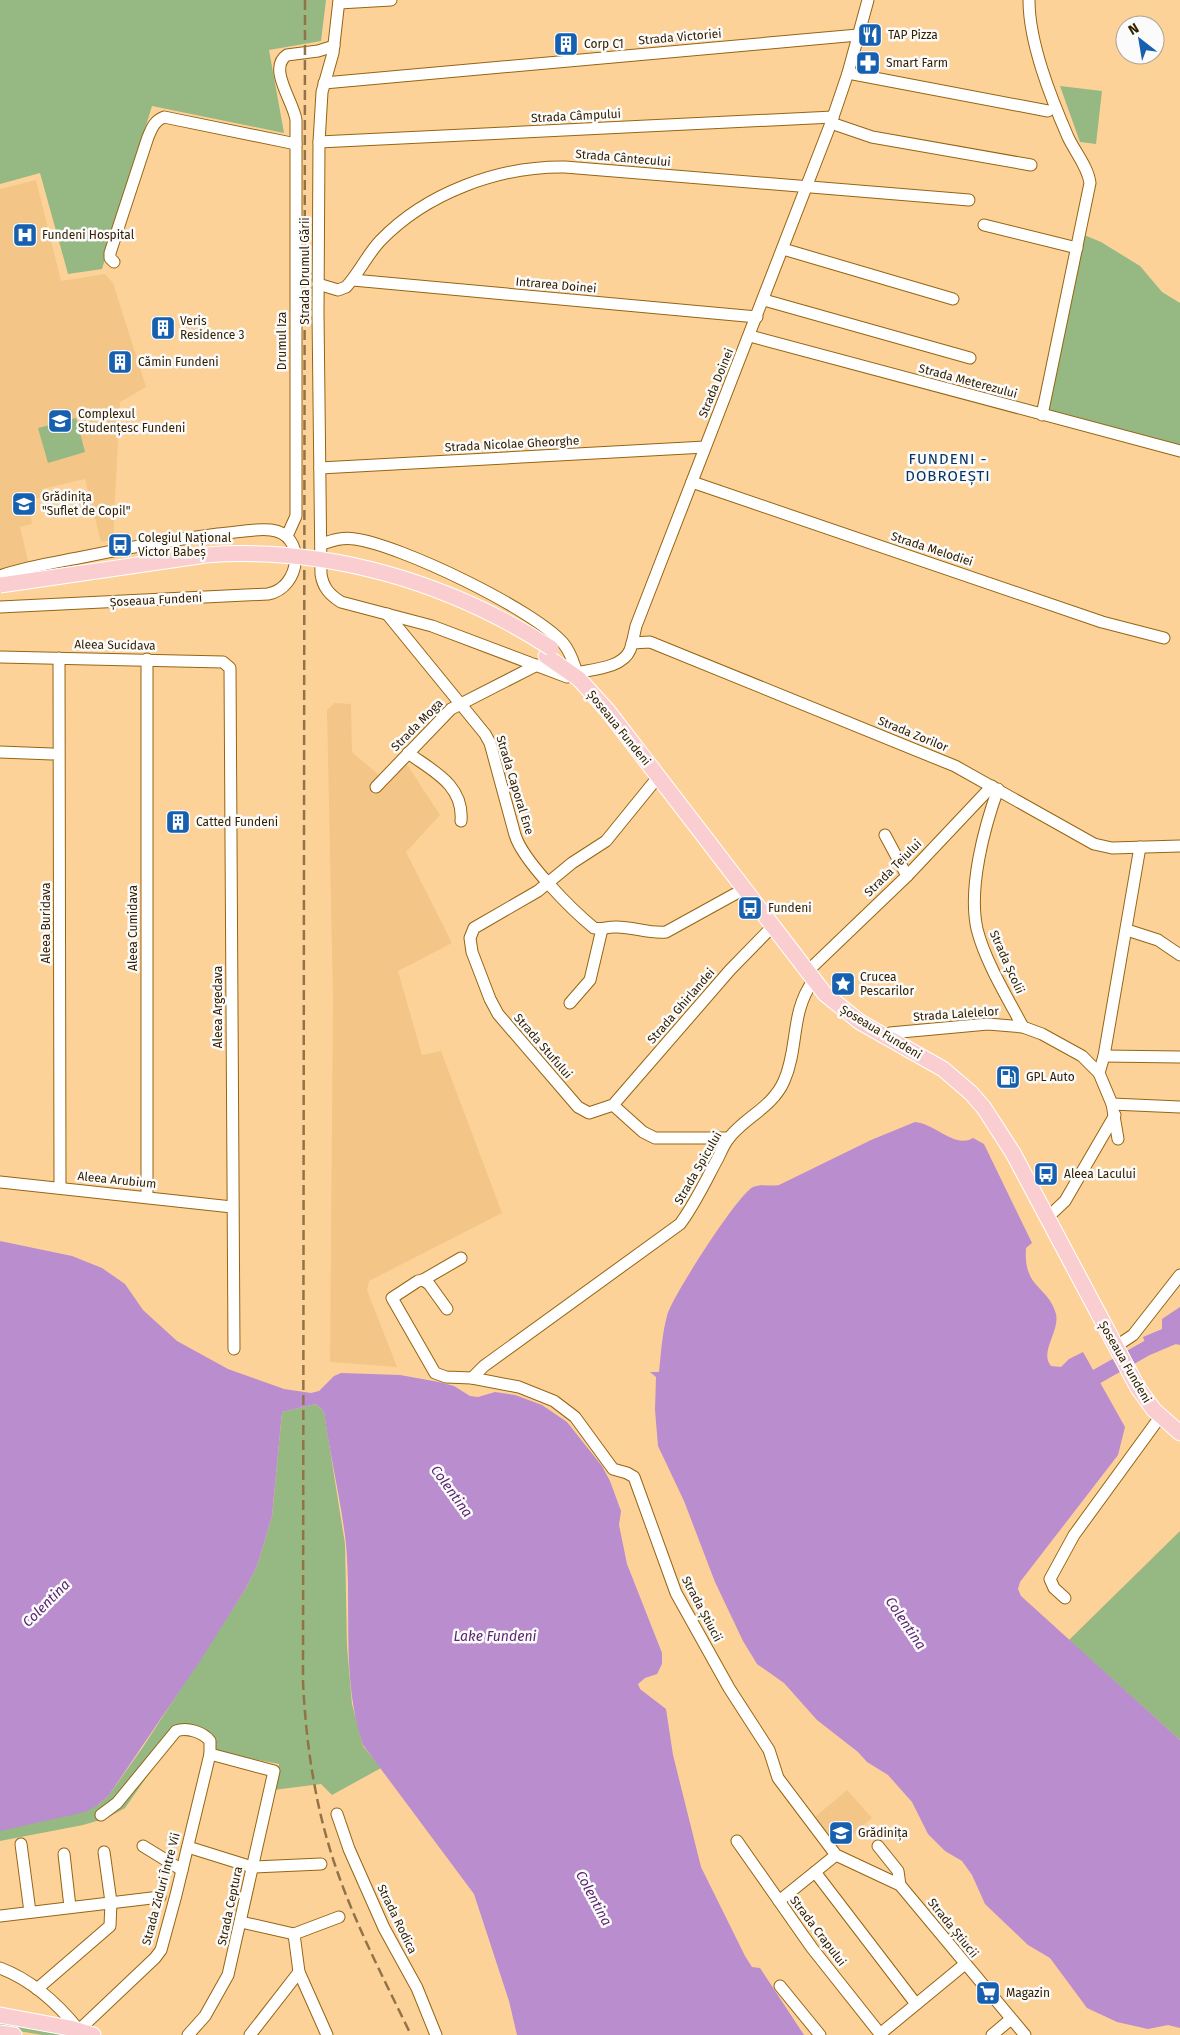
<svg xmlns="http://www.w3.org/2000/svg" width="1180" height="2035" font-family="'Fira Sans',sans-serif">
<rect width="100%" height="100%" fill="#fdd299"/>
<g fill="#f3c687">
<polygon points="36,180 61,281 105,274 113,283 146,387 120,402 113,540 101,542 85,479 42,489 43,497 32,500 34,508 30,510 32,524 20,527 28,561 0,569 0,189"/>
<polygon points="335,703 351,704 352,752 387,782 406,763 440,815 406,852 452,943 398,971 422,1055 441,1051 502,1213 369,1281 367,1290 397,1367 330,1362 333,1000 327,710"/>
<polygon points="847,1790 872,1818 838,1848 815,1817"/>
</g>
<g fill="#96b883">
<polygon points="0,0 326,0 321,41 269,50 284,133 152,106 102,269 68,274 40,173 0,184"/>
<polygon points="1060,86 1102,91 1096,144 1080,142"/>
<polygon points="1084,235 1101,242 1140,266 1162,292 1180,303 1180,447 1047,412"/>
<polygon points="76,418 85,452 48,463 38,428"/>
<polygon points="316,1404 324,1412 345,1544 347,1646 352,1704 363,1746 381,1768 332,1795 321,1784 273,1790 279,1764 217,1752 200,1738 176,1735 125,1808 107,1818 83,1825 0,1841 0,1829 98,1805 109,1795 143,1747 246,1588 257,1566 272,1516 282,1412"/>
<polygon points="1180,1531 1180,1740 1069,1640"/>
<polygon points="0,2020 76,2035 43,2035 0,2028"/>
</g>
<g fill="#b98dce">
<path d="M915,1122C936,1124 955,1149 973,1138L984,1144L1032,1243L1026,1248C1023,1289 1048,1285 1056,1314C1060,1331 1039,1352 1051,1366L1061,1367L1069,1359L1083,1352L1125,1427L1118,1455L1020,1582L1018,1589L1021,1596L1180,1740V2028L1168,2025L1148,2029L1117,2022L1087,2008L1050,1958L1028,1945L985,1904L972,1875L962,1861L945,1851L928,1834L912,1802L888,1775L867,1762L858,1752L817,1720L784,1683L757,1664L743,1641L715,1582L684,1501L658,1446L655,1410L656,1377L650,1372H659C661,1354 662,1334 667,1316C671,1298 738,1194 753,1187C762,1183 770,1187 779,1185L871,1140Z"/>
<path d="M0,1241L72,1256L102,1268L125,1284L143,1310L177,1341L228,1369L284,1389L311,1393L319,1391L334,1376L341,1373L400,1375L439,1382L454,1386L470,1396L478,1397L495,1392L515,1395L542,1405L567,1422L602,1466L610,1481L621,1511L619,1525L627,1564L662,1653V1664L657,1674L645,1678L638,1684L640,1689L666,1709L673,1755L701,1867L745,1956L752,1967L760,1968L804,2035H517L509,2001L474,1894L363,1745C341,1679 352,1612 346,1544C341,1500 330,1456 324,1412L316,1404L282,1412L272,1516L257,1566L246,1588L200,1661L109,1795L98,1805L85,1812L0,1831Z"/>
<polygon points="1180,1307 1180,1345 1175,1344 1149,1354 1143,1337 1162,1329 1162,1319"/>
</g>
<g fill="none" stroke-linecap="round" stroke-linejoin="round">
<polyline stroke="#b98dce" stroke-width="15" points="1080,1386 1147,1348 1180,1334"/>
<defs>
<g id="minor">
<path d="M339,0L333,53L322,92L319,142L318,313L321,574C323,588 330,595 341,602L432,626L567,677"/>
<path d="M1029,0C1029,43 1051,98 1068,137C1075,152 1088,167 1090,183L1042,415"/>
<polyline points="339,3 391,0"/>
<polyline points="848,73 1048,111"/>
<polyline points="324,83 858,35"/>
<polyline points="831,123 872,137 1031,165"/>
<polyline points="319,142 833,117"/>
<polyline points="984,225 1077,248"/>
<polyline points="783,249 953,299"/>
<path d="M114,262L110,258V253L148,137C152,128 154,121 164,117L296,144"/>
<polyline points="353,280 757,317"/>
<path d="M318,284L338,290L346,287C359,273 367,255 380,241C426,193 499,166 565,167L969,200"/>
<polyline points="764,300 970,358"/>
<polyline points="750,336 1180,451"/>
<polyline points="320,468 705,447"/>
<polyline points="692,482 1102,622 1164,638"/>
<path d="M287,536L296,516V120C294,102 267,68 287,55L318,51L334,46"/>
<path d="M322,544C333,540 343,537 355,539C400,545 533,609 563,643C569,650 572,658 575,667"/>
<path d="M0,576C25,567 52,563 78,558C125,548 171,540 218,534C235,533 254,528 271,530C307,534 301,588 268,594L0,607"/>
<path d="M387,614L485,734L490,743L515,835C523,861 572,910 594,928C602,930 606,927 614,927C632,926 648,934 666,932L744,889"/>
<polyline points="632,643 650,642 955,766 1094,844 1112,848 1180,846"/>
<polyline points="0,657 223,662 230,668 234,1349"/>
<polyline points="59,658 60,1188"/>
<polyline points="147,659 147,1197"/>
<path d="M580,672C596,669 623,667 630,650C633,642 634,634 636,626L831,123L848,73L868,0"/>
<polyline points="0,752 52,754"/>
<path d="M408,753C433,771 464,785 461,821"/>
<polyline points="658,777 606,841 572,863 538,891 474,928 470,938 472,952 490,999 498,1014 578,1107 589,1113 613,1105 730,970 772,927"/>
<polyline points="376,787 451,709 537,665"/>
<path d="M998,789C984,828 968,888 977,929C985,961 1007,997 1023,1027"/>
<polyline points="885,835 907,876"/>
<polyline points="1127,930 1158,940 1180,955"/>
<polyline points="811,968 907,876 992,786"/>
<polyline points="570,1003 590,980 602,929"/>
<polyline points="890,1033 988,1024 1023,1027 1042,1034 1082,1056 1099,1073 1112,1104 1118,1139"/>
<polyline points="1104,1056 1180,1057"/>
<polyline points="1099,1073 1104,1056 1140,847"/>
<polyline points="1112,1104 1180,1107"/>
<polyline points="613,1105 643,1132 655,1138 729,1138"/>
<polyline points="0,1182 232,1207"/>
<polyline points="1047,1218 1065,1201 1115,1115"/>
<polyline points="423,1280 461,1258"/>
<polyline points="447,1309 429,1284 423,1280 418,1281 392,1298 435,1373 446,1377 472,1378 519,1387 554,1401 575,1417 613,1469 627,1473 634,1477 676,1593 729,1688 769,1750 778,1778 836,1855 900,1885 1025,2035"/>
<polyline points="1121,1343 1133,1335 1180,1275"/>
<path d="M472,1378L484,1366L680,1224C695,1204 706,1180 718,1158C721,1152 724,1144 729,1138C745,1117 772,1108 784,1081C799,1047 790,1013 813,981"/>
<polyline points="1065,1598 1054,1588 1050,1579 1074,1535 1160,1417"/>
<polyline points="337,1814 349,1849 384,1928 417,1988 436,2035"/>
<polyline points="737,1841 812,1948 881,2035"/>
<polyline points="21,1844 30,1912"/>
<polyline points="143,1846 182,1870"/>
<polyline points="878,1846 898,1871 900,1885"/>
<polyline points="188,1847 252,1867 321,1864"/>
<polyline points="64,1854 70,1907"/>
<polyline points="815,1872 916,2004"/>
<polyline points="779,1901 836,1855"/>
<polyline points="0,1916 160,1897"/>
<polyline points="241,1922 294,1934 339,1917"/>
<polyline points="294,1934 299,1972 327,2035"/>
<path d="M0,1968C32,1980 58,2004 79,2030L155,1958L161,1950L176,1895L210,1754V1741C203,1732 187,1727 176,1731L117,1803L101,1815"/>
<polyline points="780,1986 820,2035"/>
<polyline points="37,1989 110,1926 111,1902 104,1852"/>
<polyline points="880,2034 965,1964"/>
<polyline points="188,2035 205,2016 228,1975 274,1771 210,1754"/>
<polyline points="250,2035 299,1972"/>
<polyline points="992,2035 1011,2019"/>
</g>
<g id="major">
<polyline points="546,656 579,679 608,711 825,994 860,1022 943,1069 971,1093 984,1108 1013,1153 1138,1388 1154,1410 1180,1433"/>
<polyline points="0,2015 70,2028 93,2035"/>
<polyline points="0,2033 14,2035"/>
</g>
</defs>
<use href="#minor" stroke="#956512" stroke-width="13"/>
<use href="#major" stroke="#fff" stroke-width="17"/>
<use href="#minor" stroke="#fff" stroke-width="11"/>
<use href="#major" stroke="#faced1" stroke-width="15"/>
<path stroke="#927348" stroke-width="2.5" stroke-dasharray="10 5" stroke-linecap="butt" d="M305,0L303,1682C306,1744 315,1806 335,1865C355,1924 384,1979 411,2035"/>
<defs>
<path id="major-bridge" d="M0,585L206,555C327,546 449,582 551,648"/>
</defs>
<use href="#major-bridge" stroke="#fff" stroke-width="17" stroke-linecap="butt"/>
<use href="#major-bridge" stroke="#faced1" stroke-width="15"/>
</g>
<defs>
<symbol id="restaurant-square" viewBox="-11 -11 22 22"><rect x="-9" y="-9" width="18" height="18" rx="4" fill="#1660af" stroke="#fbfbfb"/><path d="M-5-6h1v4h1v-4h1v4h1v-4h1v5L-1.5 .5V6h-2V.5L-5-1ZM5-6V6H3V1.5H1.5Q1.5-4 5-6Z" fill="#fff"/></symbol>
<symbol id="building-square" viewBox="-11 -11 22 22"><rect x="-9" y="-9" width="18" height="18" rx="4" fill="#1660af" stroke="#fbfbfb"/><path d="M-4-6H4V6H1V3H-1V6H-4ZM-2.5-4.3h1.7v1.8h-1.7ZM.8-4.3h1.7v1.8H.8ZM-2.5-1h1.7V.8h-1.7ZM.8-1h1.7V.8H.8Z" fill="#fff"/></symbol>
<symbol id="pharmacy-square" viewBox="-11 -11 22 22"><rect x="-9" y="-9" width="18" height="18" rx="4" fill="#1660af" stroke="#fbfbfb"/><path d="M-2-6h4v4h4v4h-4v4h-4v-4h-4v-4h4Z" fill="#fff"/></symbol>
<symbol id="hospital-square" viewBox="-11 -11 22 22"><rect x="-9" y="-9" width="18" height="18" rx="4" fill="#1660af" stroke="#fbfbfb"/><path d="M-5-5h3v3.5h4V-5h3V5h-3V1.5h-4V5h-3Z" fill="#fff"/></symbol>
<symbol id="university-square" viewBox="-11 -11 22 22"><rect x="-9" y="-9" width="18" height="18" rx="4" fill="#1660af" stroke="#fbfbfb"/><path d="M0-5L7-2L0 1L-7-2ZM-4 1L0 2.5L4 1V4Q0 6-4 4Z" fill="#fff"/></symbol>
<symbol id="school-square" viewBox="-11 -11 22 22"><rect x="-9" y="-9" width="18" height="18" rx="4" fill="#1660af" stroke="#fbfbfb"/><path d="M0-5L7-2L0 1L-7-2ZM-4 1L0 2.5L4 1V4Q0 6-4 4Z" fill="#fff"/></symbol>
<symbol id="bus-square" viewBox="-11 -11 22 22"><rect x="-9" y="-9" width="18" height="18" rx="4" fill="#1660af" stroke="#fbfbfb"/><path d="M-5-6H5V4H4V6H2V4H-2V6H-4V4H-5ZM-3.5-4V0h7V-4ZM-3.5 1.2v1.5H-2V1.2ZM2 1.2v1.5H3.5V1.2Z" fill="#fff"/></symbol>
<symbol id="sight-square" viewBox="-11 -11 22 22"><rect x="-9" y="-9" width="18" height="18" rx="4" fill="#1660af" stroke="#fbfbfb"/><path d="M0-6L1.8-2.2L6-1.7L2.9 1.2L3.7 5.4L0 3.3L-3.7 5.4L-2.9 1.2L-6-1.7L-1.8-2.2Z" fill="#fff"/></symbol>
<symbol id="fuel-square" viewBox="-11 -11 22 22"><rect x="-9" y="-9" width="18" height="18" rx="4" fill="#1660af" stroke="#fbfbfb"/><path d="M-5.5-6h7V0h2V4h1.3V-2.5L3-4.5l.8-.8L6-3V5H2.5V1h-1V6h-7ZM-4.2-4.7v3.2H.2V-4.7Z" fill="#fff"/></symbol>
<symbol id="supermarket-square" viewBox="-11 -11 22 22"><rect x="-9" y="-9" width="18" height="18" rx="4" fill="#1660af" stroke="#fbfbfb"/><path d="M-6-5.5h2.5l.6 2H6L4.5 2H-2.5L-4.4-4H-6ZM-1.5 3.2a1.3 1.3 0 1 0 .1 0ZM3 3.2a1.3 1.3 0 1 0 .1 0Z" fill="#fff"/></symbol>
</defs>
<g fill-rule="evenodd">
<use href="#restaurant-square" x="856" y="21" width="28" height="28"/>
<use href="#building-square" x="552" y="30" width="28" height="28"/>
<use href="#pharmacy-square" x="854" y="49" width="28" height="28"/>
<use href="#hospital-square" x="11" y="221" width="28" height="28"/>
<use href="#building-square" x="149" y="314" width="28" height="28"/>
<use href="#building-square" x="106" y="348" width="28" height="28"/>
<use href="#university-square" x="46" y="407" width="28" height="28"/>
<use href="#school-square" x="10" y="490" width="28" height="28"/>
<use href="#bus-square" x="106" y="531" width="28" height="28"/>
<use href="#building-square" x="164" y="808" width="28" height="28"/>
<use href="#bus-square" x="736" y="894" width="28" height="28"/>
<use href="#sight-square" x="829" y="970" width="28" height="28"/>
<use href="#fuel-square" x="994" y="1063" width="28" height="28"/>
<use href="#bus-square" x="1032" y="1160" width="28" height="28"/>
<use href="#school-square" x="827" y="1819" width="28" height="28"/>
<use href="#supermarket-square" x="974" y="1979" width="28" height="28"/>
</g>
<g text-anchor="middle" stroke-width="5" stroke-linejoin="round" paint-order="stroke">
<g font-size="12" fill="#342001" stroke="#fbfbfb" text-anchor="start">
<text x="888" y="39">TAP Pizza</text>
<text x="584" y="48">Corp C1</text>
<text x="886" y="67">Smart Farm</text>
<text x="42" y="239">Fundeni Hospital</text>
<text x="180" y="325">Veris<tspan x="180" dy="14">Residence 3</tspan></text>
<text x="138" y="366">Cămin Fundeni</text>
<text x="78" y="418">Complexul<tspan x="78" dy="14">Studențesc Fundeni</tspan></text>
<text x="42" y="501">Grădinița<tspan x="42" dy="14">"Suflet de Copil"</tspan></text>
<text x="138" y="542">Colegiul Național<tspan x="138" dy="14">Victor Babeș</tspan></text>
<text x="196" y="826">Catted Fundeni</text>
<text x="768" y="912">Fundeni</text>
<text x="860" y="981">Crucea<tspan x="860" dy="14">Pescarilor</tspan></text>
<text x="1026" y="1081">GPL Auto</text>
<text x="1064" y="1178">Aleea Lacului</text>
<text x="858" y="1837">Grădinița</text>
<text x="1006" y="1997">Magazin</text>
</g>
<g font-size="12" fill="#342001" stroke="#fbfbfb">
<text transform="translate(680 37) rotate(-5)" y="4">Strada Victoriei</text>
<text transform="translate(576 116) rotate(-3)" y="4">Strada Câmpului</text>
<text transform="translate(623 158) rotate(5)" y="4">Strada Cântecului</text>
<text transform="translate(305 271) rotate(-90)" y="4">Strada Drumul Gării</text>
<text transform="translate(556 285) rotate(5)" y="4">Intrarea Doinei</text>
<text transform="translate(282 341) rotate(-90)" y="4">Drumul Iza</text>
<text transform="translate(968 381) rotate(15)" y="4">Strada Meterezului</text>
<text transform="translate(716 383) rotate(-68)" y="4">Strada Doinei</text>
<text transform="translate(512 444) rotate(-3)" y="4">Strada Nicolae Gheorghe</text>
<text transform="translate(932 549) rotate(18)" y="4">Strada Melodiei</text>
<text transform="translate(156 600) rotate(-3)" y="4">Șoseaua Fundeni</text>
<text transform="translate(115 645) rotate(1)" y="4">Aleea Sucidava</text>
<text transform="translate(417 725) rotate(-45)" y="4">Strada Moga</text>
<text transform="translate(619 728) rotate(51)" y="4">Șoseaua Fundeni</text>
<text transform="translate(913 734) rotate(22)" y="4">Strada Zorilor</text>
<text transform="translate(515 785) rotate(73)" y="4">Strada Caporal Ene</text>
<text transform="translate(893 868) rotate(-45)" y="4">Strada Teiului</text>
<text transform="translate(46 923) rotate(-90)" y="4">Aleea Buridava</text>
<text transform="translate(133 928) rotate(-90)" y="4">Aleea Cumidava</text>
<text transform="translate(1007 962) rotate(66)" y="4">Strada Școlii</text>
<text transform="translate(681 1006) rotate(-49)" y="4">Strada Ghirlandei</text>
<text transform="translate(218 1007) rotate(-90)" y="4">Aleea Argedava</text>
<text transform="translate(956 1014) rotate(-4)" y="4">Strada Lalelelor</text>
<text transform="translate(881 1032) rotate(31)" y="4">Șoseaua Fundeni</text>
<text transform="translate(543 1046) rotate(49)" y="4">Strada Stufului</text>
<text transform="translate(698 1168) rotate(-60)" y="4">Strada Spicului</text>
<text transform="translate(117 1180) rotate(6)" y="4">Aleea Arubium</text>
<text transform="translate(1125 1362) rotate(60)" y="4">Șoseaua Fundeni</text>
<text transform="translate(702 1609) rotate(62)" y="4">Strada Știucii</text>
<text transform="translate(161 1889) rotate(-75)" y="4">Strada Ziduri Între Vii</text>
<text transform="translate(230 1906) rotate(-78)" y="4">Strada Ceptura</text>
<text transform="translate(397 1919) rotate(64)" y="4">Strada Rodica</text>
<text transform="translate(953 1928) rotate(51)" y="4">Strada Știucii</text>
<text transform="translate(818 1931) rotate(53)" y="4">Strada Crapului</text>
</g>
<g font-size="14" font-style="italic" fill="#5b2572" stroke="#fbfbfb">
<text transform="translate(452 1491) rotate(54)" y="5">Colentina</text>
<text transform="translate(46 1603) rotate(-45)" y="5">Colentina</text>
<text transform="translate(906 1623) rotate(56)" y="5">Colentina</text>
<text x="495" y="1641">Lake Fundeni</text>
<text transform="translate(594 1898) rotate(62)" y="5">Colentina</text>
</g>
<g font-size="15" letter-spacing="1" fill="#053567" stroke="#fbfbfb">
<text x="948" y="464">FUNDENI -<tspan x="948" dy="17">DOBROEȘTI</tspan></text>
</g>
</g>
<g transform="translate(1140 40) rotate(329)"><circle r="24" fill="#fbfbfb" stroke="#aba397"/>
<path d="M0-4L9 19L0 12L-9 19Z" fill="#1660af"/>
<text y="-8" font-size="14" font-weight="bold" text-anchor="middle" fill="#342001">N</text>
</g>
</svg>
